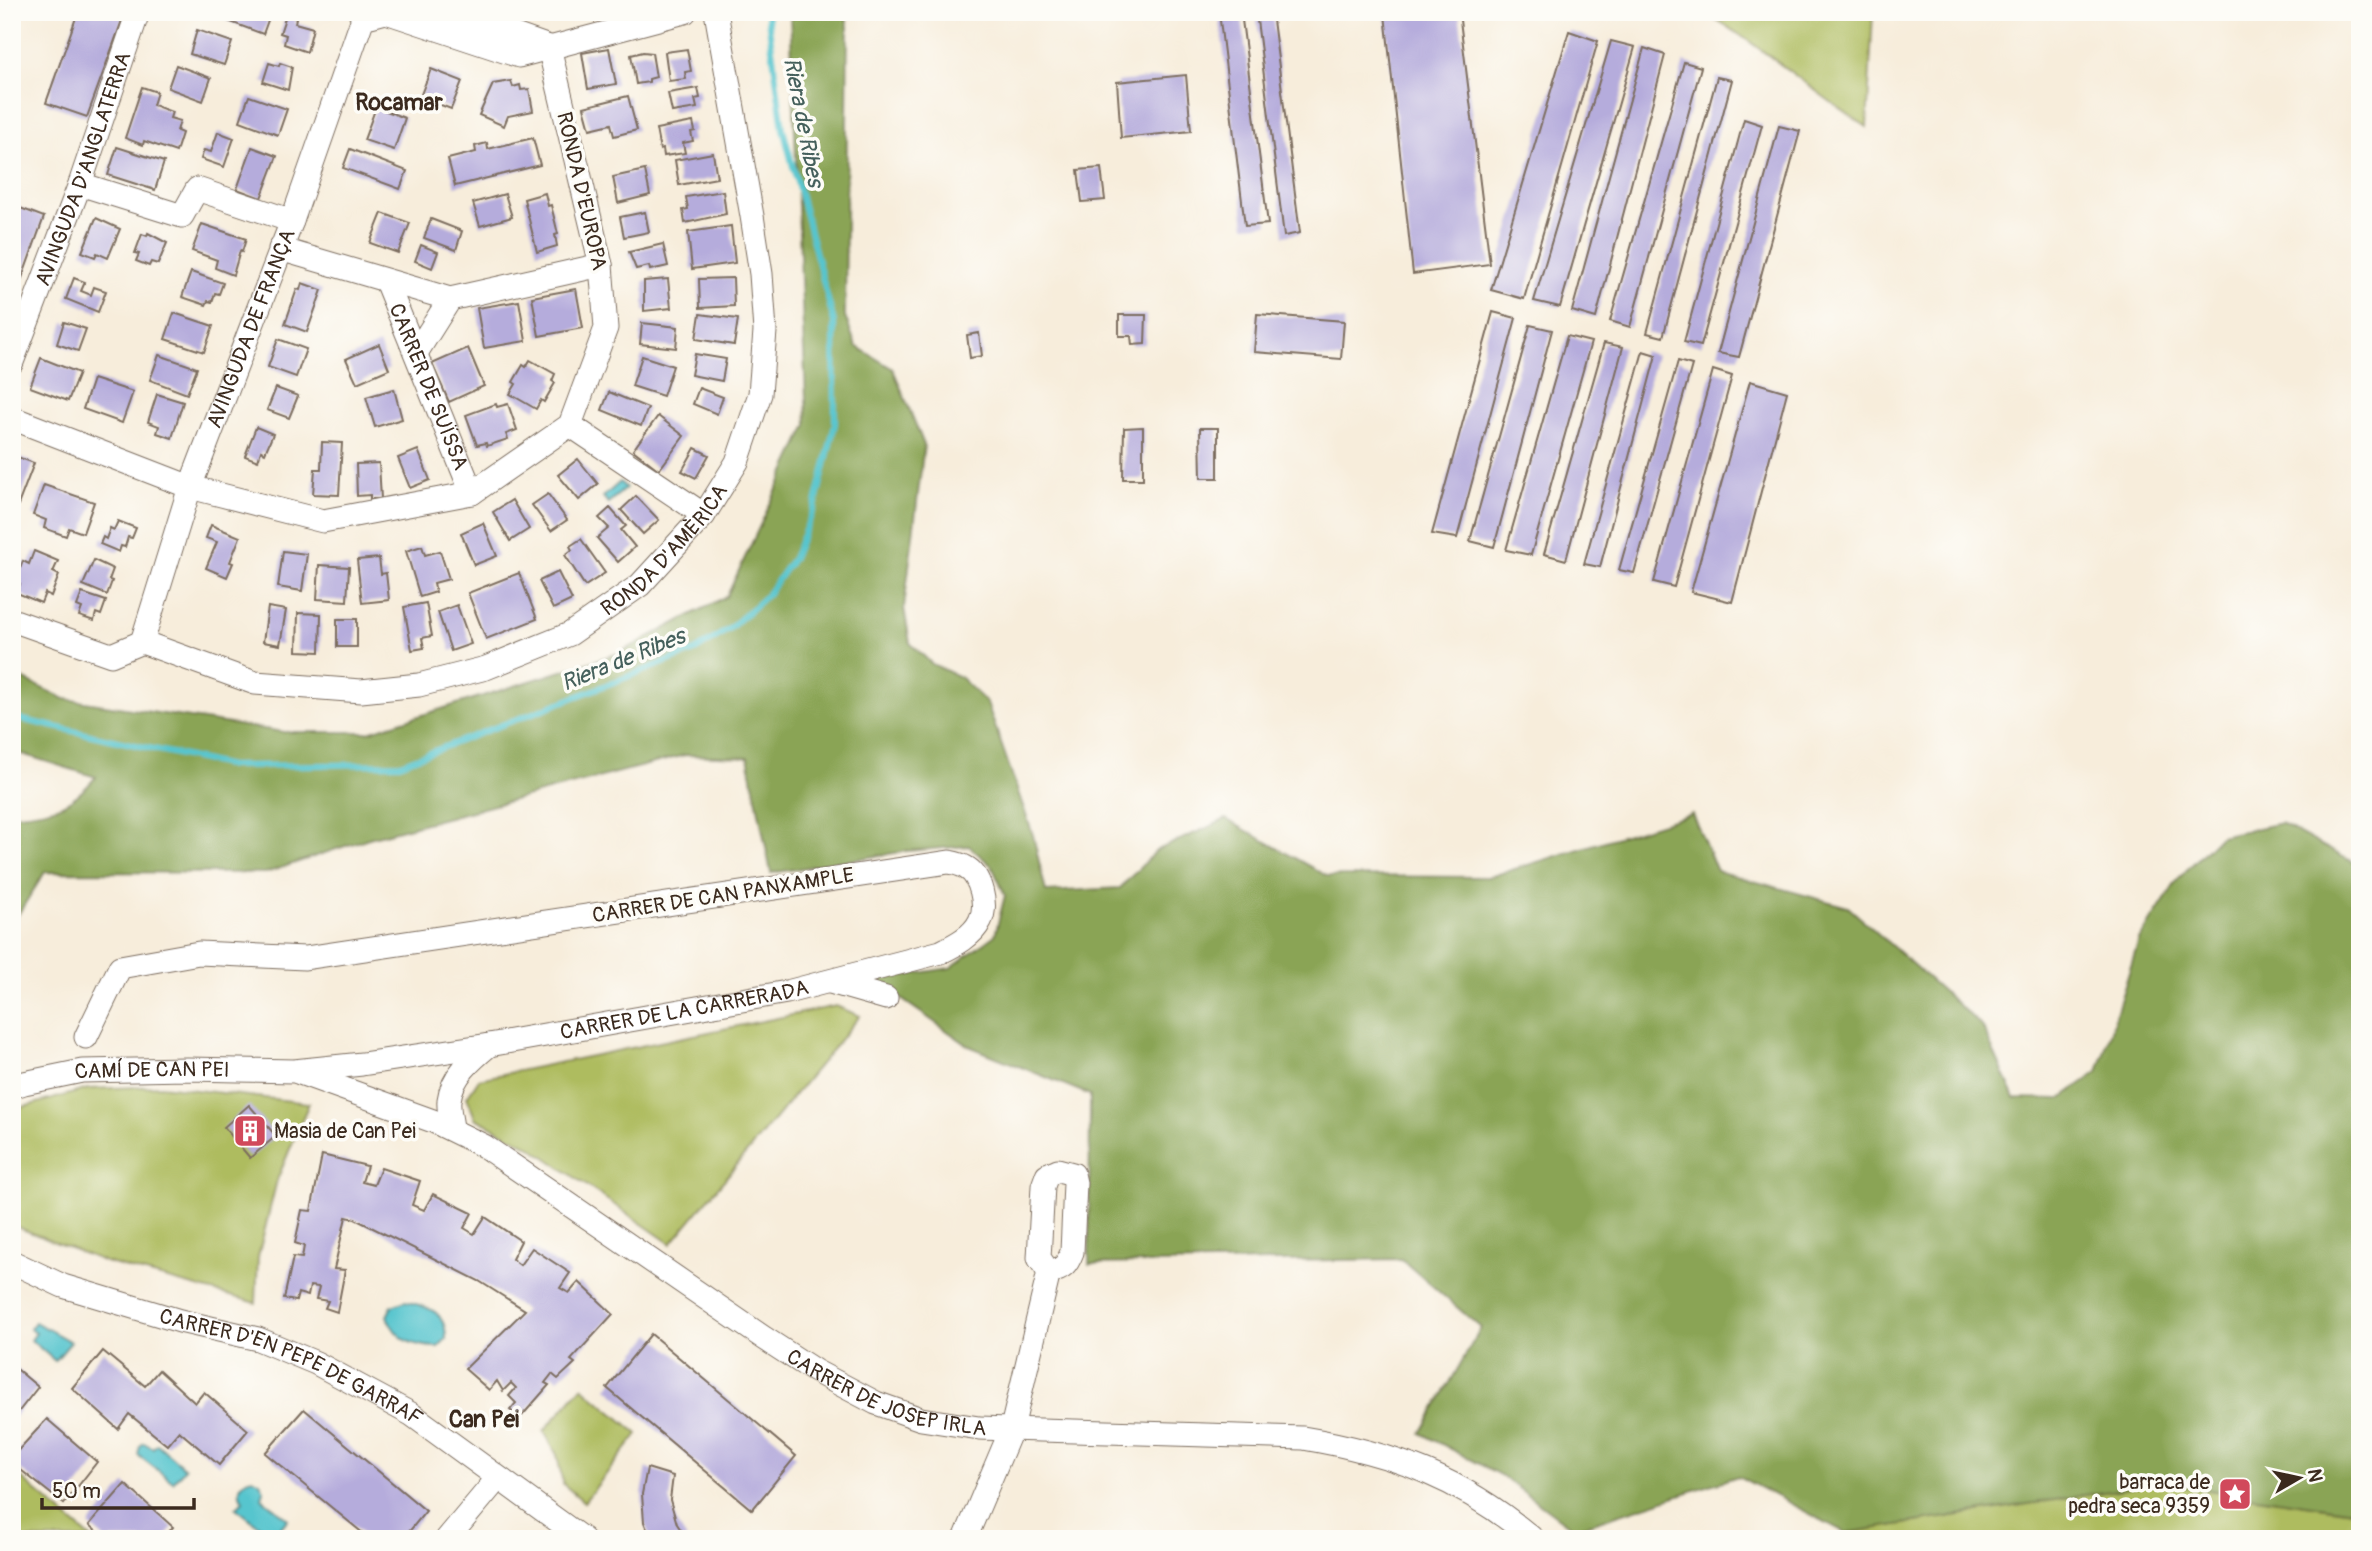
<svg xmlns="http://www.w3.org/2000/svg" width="2372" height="1551" font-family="Pangolin,sans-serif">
<rect width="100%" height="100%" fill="#fdfcf7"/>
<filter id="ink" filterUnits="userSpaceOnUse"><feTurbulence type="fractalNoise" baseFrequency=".0143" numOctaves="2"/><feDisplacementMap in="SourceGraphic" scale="14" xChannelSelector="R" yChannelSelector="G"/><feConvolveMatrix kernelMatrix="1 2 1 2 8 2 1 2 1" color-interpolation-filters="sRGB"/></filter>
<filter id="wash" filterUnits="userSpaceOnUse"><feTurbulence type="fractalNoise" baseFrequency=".00686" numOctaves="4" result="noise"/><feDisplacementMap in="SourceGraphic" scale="28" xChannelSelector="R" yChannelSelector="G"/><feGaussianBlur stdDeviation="1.57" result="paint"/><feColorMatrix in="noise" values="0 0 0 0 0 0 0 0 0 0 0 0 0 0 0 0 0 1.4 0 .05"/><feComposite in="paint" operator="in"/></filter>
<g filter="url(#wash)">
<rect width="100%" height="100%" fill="#f7eddb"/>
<g fill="#aebc5e" stroke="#74733e" stroke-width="2">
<path d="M1704,12H1873L1867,127C1811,91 1762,46 1704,12Z"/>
<polygon points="836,1006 860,1016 671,1244 531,1147 475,1118 467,1097 479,1079"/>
<polygon points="161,1086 309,1103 277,1180 258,1257 256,1303 105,1262 12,1225 12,1110 88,1089"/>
<polygon points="582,1387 638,1434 584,1502 563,1484 557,1455 544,1431"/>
<polygon points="12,1470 92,1539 12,1539"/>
<polygon points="2160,1483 2360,1512 2360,1539 1849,1539 1846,1533"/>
</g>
<path fill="#8aa455" stroke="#62673a" stroke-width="2" d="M790,12H845L848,26L845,316L856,346L893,369L924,445L904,608L910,643L932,664L960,677L987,703L1033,835L1046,892L1120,888L1157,850L1226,819L1327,876L1489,877L1692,814L1717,871L1848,907L1982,1026L2015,1098L2060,1099L2098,1072L2139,940L2179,878L2220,836L2281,823L2360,866V1512L2160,1483L1846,1533L1738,1476L1574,1529L1502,1476L1421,1433L1481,1328L1401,1259L1089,1264L1090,1095L969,1046L874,980L950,968L995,935L1005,895L992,866L969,846L907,851L771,873L748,757L685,755L369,838L266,873L45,872L12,924V815C54,809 67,810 96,777L12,751V674L65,699L284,732H368L619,653L727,596L807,425Z"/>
<g fill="#57c5ce" stroke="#497876" stroke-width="2">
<polygon points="620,482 626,488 608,503 603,497"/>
<path d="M405,1301C429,1307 446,1311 446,1339L438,1347C412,1346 397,1341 387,1316L392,1306Z"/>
<polygon points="35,1322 71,1342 55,1361 31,1340 36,1333 30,1329"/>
<polygon points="144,1443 153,1448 157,1444 185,1468 173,1482 138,1455 140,1446"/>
<path d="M253,1478L260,1482L264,1490L262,1498L288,1519L273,1537L236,1508L243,1501C236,1490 240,1481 253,1478Z"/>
</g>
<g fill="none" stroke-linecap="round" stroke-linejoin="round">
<polyline stroke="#57c5ce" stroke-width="6" points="12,716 19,719 230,766 400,764 695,651 729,629 767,595 793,558 815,507 835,424 834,322 783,129 767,12"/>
</g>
<g id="blocks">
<g fill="#b5acdc">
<polygon points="78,12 125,12 87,117 46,103"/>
<polygon points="228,12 271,12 263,34 225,20"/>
<polygon points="511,12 537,12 522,19 520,14 513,17"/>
<polygon points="1219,12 1241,12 1268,224 1245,226"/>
<polygon points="1256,12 1272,12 1300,233 1284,236"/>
<polygon points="1395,12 1459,12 1490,264 1413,274 1385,14"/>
<polygon points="286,15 296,18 295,23 313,28 307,52 284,44 286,35 280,33"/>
<polygon points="197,30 232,42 224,65 190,54"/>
<polygon points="1569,31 1598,41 1524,299 1491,290"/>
<polygon points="1611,41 1635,47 1560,307 1534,301"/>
<polygon points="609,48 616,84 588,89 582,53"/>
<polygon points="1644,48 1665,55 1596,318 1572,311"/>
<polygon points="687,49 691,71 685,72 686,79 669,81 665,52"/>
<polygon points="643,52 652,53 656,77 649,79 649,82 636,84 631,55"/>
<polygon points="1684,62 1701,67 1630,327 1610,321"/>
<polygon points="269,63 279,66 280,63 292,67 288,90 263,82"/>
<polygon points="176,65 211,78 203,101 168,88"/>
<polygon points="431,69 462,81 451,109 420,97"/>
<polygon points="1186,75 1191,131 1121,138 1117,82"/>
<polygon points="1717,77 1732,80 1663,337 1647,333"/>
<polygon points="511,81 513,87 520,85 521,90 529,89 533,111 508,116 504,126 479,115 493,84"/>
<polygon points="142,87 157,92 153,105 172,112 170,118 180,121 177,131 182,133 176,152 144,141 143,145 125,138"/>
<polygon points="698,88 700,98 695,99 697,108 672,112 668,93"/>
<polygon points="249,96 287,109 278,135 240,121"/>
<polygon points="628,96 637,130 614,136 611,124 590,129 584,107"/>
<polygon points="376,107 405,118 394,150 364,140"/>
<polygon points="1744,119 1762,125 1701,346 1684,342"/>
<polygon points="693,122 695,131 691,132 693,141 683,143 685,153 664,156 663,149 660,150 656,129"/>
<polygon points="1779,126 1800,131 1739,357 1718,353"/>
<polygon points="218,132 234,138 224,167 201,159 204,150 211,152"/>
<polygon points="533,138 540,165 455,186 448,159 476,152 475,146 487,143 488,149"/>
<polygon points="117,147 164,162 155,190 108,175"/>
<polygon points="252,147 277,156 261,198 237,189"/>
<polygon points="350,149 407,171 400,189 343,168"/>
<polygon points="713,153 717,178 679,185 675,160"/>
<polygon points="1101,168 1105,200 1082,202 1078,170"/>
<polygon points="645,170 650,195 618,203 613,177"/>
<polygon points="723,191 726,214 685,223 683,210 688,209 686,197"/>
<polygon points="545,193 548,206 551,205 558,234 555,235 557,246 537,252 524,199"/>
<polygon points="505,194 512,217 480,226 473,203"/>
<polygon points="15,206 44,217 13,303 12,212"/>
<polygon points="645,212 649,232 624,237 620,217"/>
<polygon points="382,213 410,223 398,253 370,243"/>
<polygon points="96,218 120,229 108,258 97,253 95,257 82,252"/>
<polygon points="431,219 462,231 456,250 424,238"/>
<polygon points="202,224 246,239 242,252 240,251 233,275 215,268 217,260 192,251"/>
<polygon points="731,226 735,263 692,269 688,232"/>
<polygon points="148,233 167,243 158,264 151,262 149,266 136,261 139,254 135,253 142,234 147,236"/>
<polygon points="663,244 668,266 650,270 649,266 636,269 629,252"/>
<polygon points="421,245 438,252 432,268 415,261"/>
<polygon points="191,272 223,283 219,294 215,293 212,302 208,301 206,305 182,297"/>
<polygon points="74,278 85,282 81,291 91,295 94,287 106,291 98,312 66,299"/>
<polygon points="733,278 734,306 700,308 699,279"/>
<polygon points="668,279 671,308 644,311 644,281"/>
<polygon points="302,283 322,290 307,332 285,324 297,289 300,290"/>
<polygon points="576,289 583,328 539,336 532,297"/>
<polygon points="519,301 526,341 484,348 477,308"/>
<polygon points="1493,312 1516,318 1457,538 1432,534"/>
<polygon points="174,313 213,326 204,352 165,339"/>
<polygon points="700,314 738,319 734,345 696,339"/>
<polygon points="1257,314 1344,321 1341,359 1254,352"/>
<polygon points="1119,315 1146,315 1145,344 1132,345 1131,336 1119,336"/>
<polygon points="64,322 86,329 78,351 57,344"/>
<polygon points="642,323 678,327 676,348 640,344"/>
<polygon points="1530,325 1552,330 1494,547 1470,541"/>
<polygon points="979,333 982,356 970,358 967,335"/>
<polygon points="1567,336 1591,342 1531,555 1506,550"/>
<polygon points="278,339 306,349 296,377 268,367"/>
<polygon points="1604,343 1623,347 1566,560 1544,554"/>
<polygon points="379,344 389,369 357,383 346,359"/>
<polygon points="468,348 484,386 449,402 432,364"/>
<polygon points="1643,351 1656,355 1600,567 1584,564"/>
<polygon points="695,354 726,359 722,381 691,375"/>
<polygon points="159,355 197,368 187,394 150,380"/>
<polygon points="642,356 673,366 663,396 632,386"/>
<polygon points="41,358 79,373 68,401 30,387"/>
<polygon points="530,360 555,374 552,381 555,383 544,402 541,400 536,409 510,394 516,384 513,382 523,365 526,367"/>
<polygon points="1678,361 1692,365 1634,573 1619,570"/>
<polygon points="1713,370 1732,376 1674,587 1654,582"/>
<polygon points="93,379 133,392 122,423 83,409"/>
<polygon points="1750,381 1787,392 1732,602 1691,592"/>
<polygon points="276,388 298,396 289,418 267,410"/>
<polygon points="699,388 723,397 717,414 693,404"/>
<polygon points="394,389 402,419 375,427 366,397"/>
<polygon points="609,392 648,408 641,426 602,410"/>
<polygon points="157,394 183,402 172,438 157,433 159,426 148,422"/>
<polygon points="496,404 497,407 508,404 517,430 506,434 508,439 487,446 486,443 477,445 466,415"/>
<polygon points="658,416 684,436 659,470 633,450"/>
<polygon points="256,427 273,434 265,453 261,451 258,461 245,456"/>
<polygon points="1143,427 1143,479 1123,479 1124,428"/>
<polygon points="1200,428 1218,428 1218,478 1201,478"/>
<polygon points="322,442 342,443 339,495 313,494 315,469 321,469"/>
<polygon points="695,448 709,455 696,478 682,471"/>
<polygon points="418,450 430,480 410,488 398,458"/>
<polygon points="12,455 34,463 16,510 12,509"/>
<polygon points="578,459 598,484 579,500 558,475"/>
<polygon points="379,463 381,499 370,499 370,495 357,496 356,464"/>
<polygon points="44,485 94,502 83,533 69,528 66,536 44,528 46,520 33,515"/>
<polygon points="548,494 567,520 551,531 532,505"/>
<polygon points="636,496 659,520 643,534 621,510"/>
<polygon points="512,500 529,529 510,541 493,512"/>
<polygon points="610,508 626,526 621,530 635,547 618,562 597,538 609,528 599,518"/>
<polygon points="118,521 136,528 132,538 128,537 125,547 121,546 119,552 100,544 103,537 106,539 110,528 114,530"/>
<polygon points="483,523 497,556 474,565 461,533"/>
<polygon points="211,525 240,537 230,562 233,563 227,577 206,568 217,542 206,538"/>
<polygon points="581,539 605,573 585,586 565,555 572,550 570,546"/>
<polygon points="422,546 425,555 440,551 449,579 434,583 436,592 420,597 406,551"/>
<polygon points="34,551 58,561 53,572 59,575 51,596 45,593 41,603 17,593 20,584 15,582 23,561 29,564"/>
<polygon points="283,551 307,554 302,591 278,587"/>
<polygon points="379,558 381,574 386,573 389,600 362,603 357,560"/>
<polygon points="94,560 113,569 109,580 112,581 107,595 83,585"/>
<polygon points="319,565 349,567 347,601 317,599"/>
<polygon points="558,572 572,600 553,609 539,581"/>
<polygon points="519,573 537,619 486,639 468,593"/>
<polygon points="82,593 106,601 101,615 96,613 94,621 79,616 82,608 77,606"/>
<polygon points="426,603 432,636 422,638 424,648 412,650 404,607"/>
<polygon points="457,605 471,644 451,651 438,612"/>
<polygon points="268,607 286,610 280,645 263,642"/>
<polygon points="298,613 321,614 320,652 297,651"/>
<rect x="337" y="619" width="20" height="28"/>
<polygon points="249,1105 276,1136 250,1158 224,1127"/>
<polygon points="322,1155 367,1166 362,1182 374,1185 381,1168 420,1181 412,1205 424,1210 433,1194 472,1213 464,1228 474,1234 485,1217 521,1241 512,1259 520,1265 532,1248 570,1273 560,1288 569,1293 579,1282 613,1314 571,1360 575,1363 558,1379 552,1374 545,1383 549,1385 520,1418 510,1410 516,1403 509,1396 516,1388 511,1383 503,1391 497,1381 489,1390 465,1369 525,1310 479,1281 355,1219 346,1217 334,1269 345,1270 337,1312 325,1308 328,1301 316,1299 319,1287 310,1286 308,1296 298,1293 296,1301 284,1299 293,1257 302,1258 304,1246 295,1243 302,1210 311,1211"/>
<polygon points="651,1334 796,1456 752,1510 607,1388"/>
<polygon points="103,1351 145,1386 159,1370 195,1403 204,1392 248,1430 219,1465 179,1431 167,1445 129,1414 118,1429 72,1388"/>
<polygon points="12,1365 38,1387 12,1420"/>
<polygon points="304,1409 426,1511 403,1539 370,1539 265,1453"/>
<polygon points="47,1419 97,1462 64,1504 12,1463 12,1457"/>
<polygon points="647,1468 673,1476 670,1500 677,1524 687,1539 651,1539 644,1522 642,1494"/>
<polygon points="125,1484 173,1527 163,1539 105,1539 89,1525"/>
</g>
</g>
</g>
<g filter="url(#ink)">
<use href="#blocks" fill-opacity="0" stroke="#7d6e60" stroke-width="2"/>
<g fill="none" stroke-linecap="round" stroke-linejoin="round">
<defs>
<g id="street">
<polyline points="360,12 371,16 386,12 519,56 685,12"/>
<polyline points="450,12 549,47"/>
<polyline points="80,184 182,216 197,189 292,221"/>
<polyline points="280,249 450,299"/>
<path id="s1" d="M386,281L472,493"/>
<polyline points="416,353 450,299 601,265"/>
<path id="s2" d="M12,362L80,184L138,12"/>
<polyline points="12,418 190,487 323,521 472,493 570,425 606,328 601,265 549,47"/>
<polyline points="570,425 704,515"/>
<polyline points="12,620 111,655 142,642"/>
<path id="s3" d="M142,642L255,683L361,691L419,685L486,668L570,634L640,585L704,515L737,462L760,394L765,331L761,274L752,216L716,12"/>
<path id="s4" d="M142,642L190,487L292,221L364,15"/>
<polyline points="830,982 886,998"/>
<path id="s5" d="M300,1073L433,1121L484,1146L764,1338L815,1371L876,1403L921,1419L979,1428L1303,1438C1393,1453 1463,1479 1533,1539"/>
<path id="s6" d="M12,1087L24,1083L82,1071L187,1069L294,1071L362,1064L489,1045L787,992L941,952C955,945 973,936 980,921C988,906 981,875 965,867C960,864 954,863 949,862L305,958L199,953L120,967L86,1037"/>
<path d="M452,1128C451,1119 448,1109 449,1100C452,1076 472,1059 489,1045"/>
<path d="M1058,1170L1073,1174L1075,1183L1072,1252C1067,1265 1063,1270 1049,1272L1039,1258L1043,1186L1047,1175Z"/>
<path id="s7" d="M12,1262L63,1286L180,1321L258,1339L316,1363L411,1414L583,1539"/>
<polyline points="447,1539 498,1478"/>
<polyline points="965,1539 1012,1428 1049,1272"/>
</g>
</defs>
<use href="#street" stroke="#7d6e60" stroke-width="25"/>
<use href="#street" stroke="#fff" stroke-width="23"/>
</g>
</g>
<defs>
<symbol id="building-square" viewBox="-11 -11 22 22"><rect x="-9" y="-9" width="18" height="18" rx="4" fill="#d1495b" stroke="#fdfcf7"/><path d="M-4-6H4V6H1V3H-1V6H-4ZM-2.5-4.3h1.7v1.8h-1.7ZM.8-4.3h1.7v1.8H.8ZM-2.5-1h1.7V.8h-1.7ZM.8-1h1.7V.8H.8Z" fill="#fff"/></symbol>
<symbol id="sight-square" viewBox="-11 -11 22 22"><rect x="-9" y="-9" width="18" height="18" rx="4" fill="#d1495b" stroke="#fdfcf7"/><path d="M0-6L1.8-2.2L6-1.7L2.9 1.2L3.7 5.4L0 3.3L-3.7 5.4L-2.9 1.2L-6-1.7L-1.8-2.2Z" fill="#fff"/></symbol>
</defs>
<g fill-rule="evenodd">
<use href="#building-square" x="231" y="1112" width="38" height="38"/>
<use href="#sight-square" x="2216" y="1475" width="38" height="38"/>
</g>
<g text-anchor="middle" stroke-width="7" stroke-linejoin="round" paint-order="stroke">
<g font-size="21" fill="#3b2a1e" stroke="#fdfcf7">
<text dy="7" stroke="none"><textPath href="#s2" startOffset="206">AVINGUDA D'ANGLATERRA</textPath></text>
<text transform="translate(582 191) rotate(77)" y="7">RONDA D'EUROPA</text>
<text dy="7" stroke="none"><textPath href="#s4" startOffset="332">AVINGUDA DE FRANÇA</textPath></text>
<text dy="7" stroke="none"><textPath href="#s1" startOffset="114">CARRER DE SUÏSSA</textPath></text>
<text dy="7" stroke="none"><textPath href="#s3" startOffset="572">RONDA D'AMÈRICA</textPath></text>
<text transform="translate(723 895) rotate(-9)" y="7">CARRER DE CAN PANXAMPLE</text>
<text dy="7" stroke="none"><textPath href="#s6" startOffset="679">CARRER DE LA CARRERADA</textPath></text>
<text dy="7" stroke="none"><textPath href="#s6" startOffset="142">CAMÍ DE CAN PEI</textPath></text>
<text dy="7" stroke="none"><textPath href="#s7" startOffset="299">CARRER D'EN PEPE DE GARRAF</textPath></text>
<text dy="7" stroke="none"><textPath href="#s5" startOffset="674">CARRER DE JOSEP IRLA</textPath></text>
</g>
<g font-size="21" fill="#3b2a1e" stroke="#fdfcf7" text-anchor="start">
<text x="274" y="1138">Masia de Can Pei</text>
<text x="2210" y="1489" text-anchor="end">barraca de<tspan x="2210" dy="24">pedra seca 9359</tspan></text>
</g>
<g font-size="23" font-weight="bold" fill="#3b2a1e" stroke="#fdfcf7">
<text x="399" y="110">Rocamar</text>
<text x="484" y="1427">Can Pei</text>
</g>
<g font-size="23" font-style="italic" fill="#45605c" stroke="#fdfcf7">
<text transform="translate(804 122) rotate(79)" y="8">Riera de Ribes</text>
<text transform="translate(623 659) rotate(-22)" y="8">Riera de Ribes</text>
</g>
</g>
<rect width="2372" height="1551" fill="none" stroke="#fdfcf7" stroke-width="42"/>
<g transform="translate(2299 1478) rotate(81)" stroke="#fdfcf7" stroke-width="5" paint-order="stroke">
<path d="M0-5L12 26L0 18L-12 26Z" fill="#3b2a1e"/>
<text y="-10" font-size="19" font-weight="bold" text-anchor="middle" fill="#3b2a1e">N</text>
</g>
<path d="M42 1498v10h152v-10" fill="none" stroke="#3b2a1e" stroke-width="3.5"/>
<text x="52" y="1498" font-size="21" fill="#3b2a1e" stroke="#fdfcf7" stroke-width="5" paint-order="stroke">50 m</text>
</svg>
